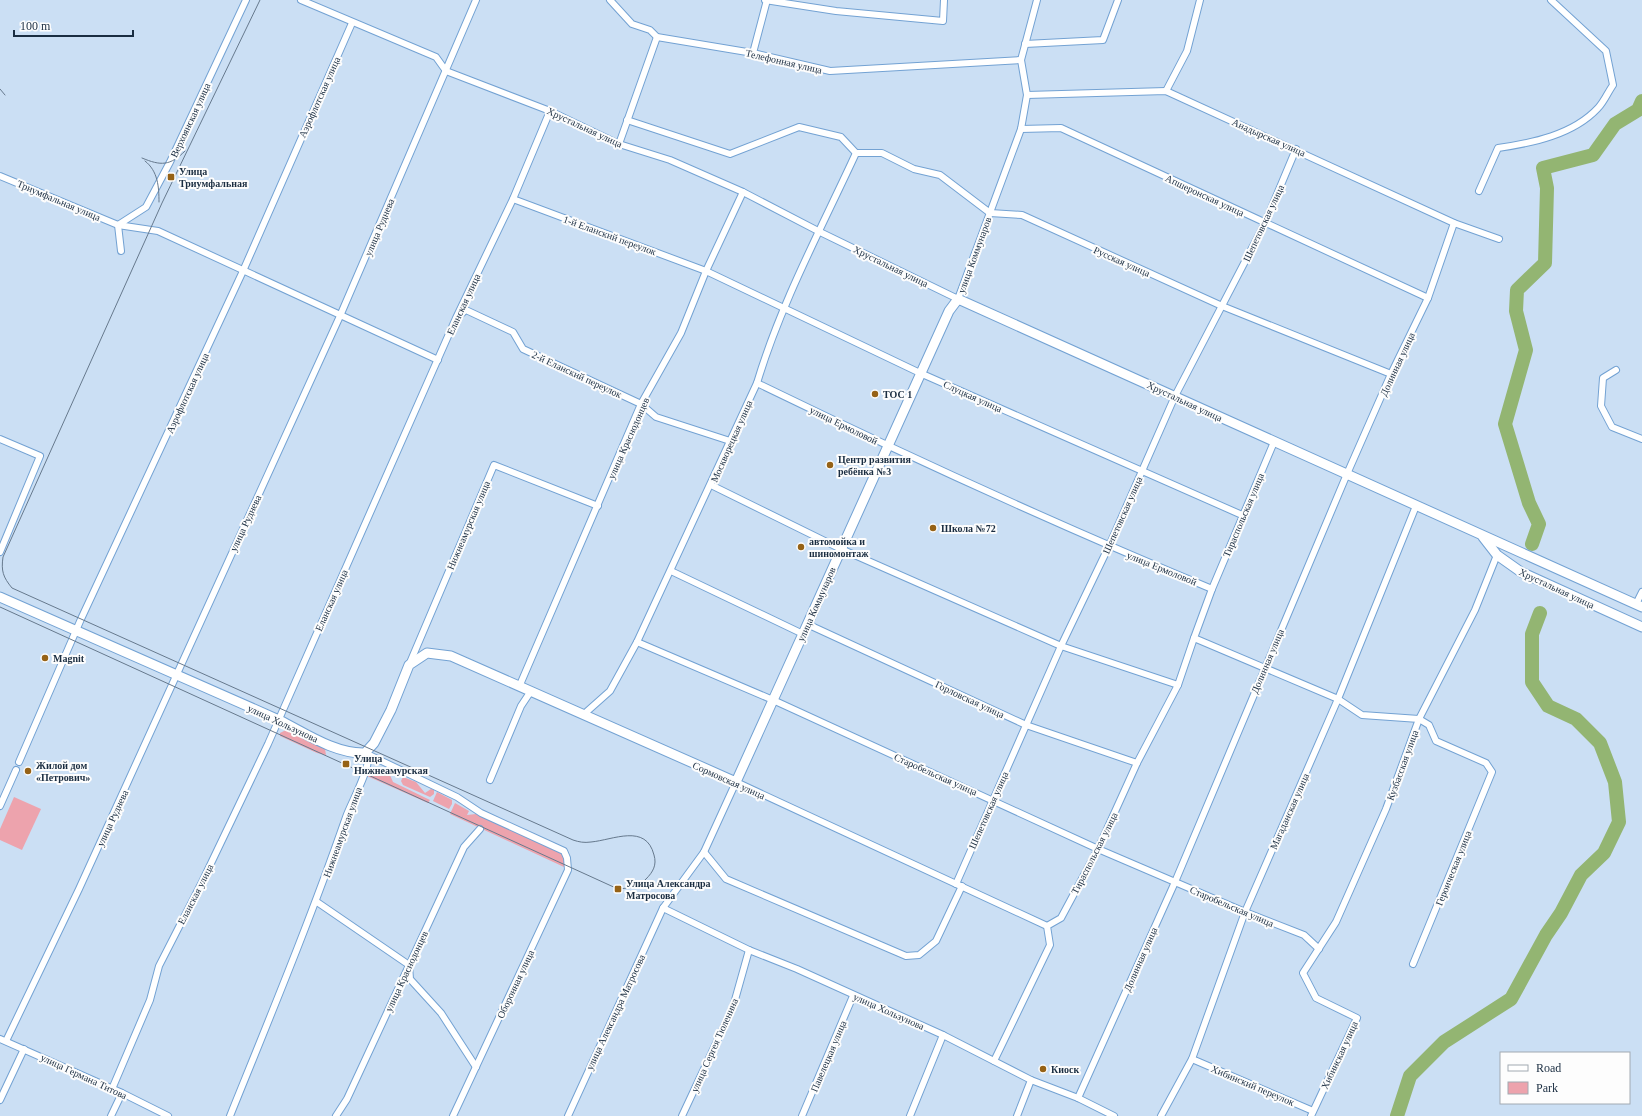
<svg xmlns="http://www.w3.org/2000/svg" width="1642" height="1116" font-family="Georgia,serif">
<rect width="100%" height="100%" fill="#cbdff4"/>
<g fill="#eda3ad">
<polygon points="286,730 311,740 325,749 326,755 317,753 280,736 280,733"/>
<polygon points="373,770 390,775 393,782 430,800 428,803 367,776 368,772"/>
<polygon points="403,777 416,782 425,793 431,789 434,790 434,794 430,797 403,785 401,781"/>
<polygon points="437,792 452,800 452,804 449,809 433,801"/>
<polygon points="14,797 41,809 22,850 0,840 0,829"/>
<polygon points="455,803 469,811 467,815 476,814 483,817 562,853 565,866 564,867 450,814"/>
</g>
<g fill="none" stroke-linecap="round" stroke-linejoin="round">
<g stroke="#93b572" stroke-width="14">
<polyline points="1532,544 1539,524 1529,503 1505,424 1526,350 1516,311 1517,290 1545,263 1547,188 1543,168 1593,155 1615,124 1638,110 1642,101"/>
<polyline points="1397,1116 1410,1076 1444,1042 1511,999 1546,935 1561,913 1581,875 1604,853 1619,822 1615,782 1600,743 1576,719 1548,706 1532,682 1532,634 1540,613"/>
</g>
<defs>
<g id="street">
<polyline points="301,0 436,57 446,71 550,111 619,144 670,160 743,192 820,232 958,299 1021,129 1027,95 1021,60 1037,0"/>
<polyline points="610,0 632,24 650,30 657,37 753,53 830,71 1021,60"/>
<polyline points="765,0 836,11 943,21 944,0"/>
<polyline points="1025,44 1103,40 1118,0"/>
<polyline points="753,53 767,0"/>
<polyline points="1166,91 1187,51 1200,0"/>
<polyline points="1027,95 1166,91 1454,223 1499,239"/>
<polyline points="627,120 730,154 799,127 841,137 856,153"/>
<polyline points="1021,129 1061,128 1428,298"/>
<polyline points="619,144 657,37"/>
<polyline points="856,153 882,153 914,169 940,175 990,213 1022,215 1222,306 1391,374"/>
<polyline points="0,176 118,225 158,231 438,360"/>
<path d="M1479,191L1498,148C1532,143 1573,135 1598,108C1604,102 1608,92 1613,85L1606,51L1551,0"/>
<polyline points="513,199 706,271 920,373 1242,515"/>
<polyline points="121,251 118,225 146,207 170,162 246,0"/>
<polyline points="457,317 466,310 513,332 523,349 641,404 656,417 730,441"/>
<polyline points="1616,370 1603,378 1601,406 1612,427 1642,439"/>
<path d="M757,383C907,456 1058,525 1212,589L1194,638L1338,699L1362,715L1419,719L1429,725L1436,741L1486,763L1492,772L1413,964"/>
<polyline points="0,439 40,456 0,552"/>
<polyline points="711,485 841,549 1061,646 1178,685"/>
<polyline points="671,571 803,634"/>
<polyline points="1212,589 1274,442"/>
<polyline points="1636,604 1642,592"/>
<polyline points="807,624 1026,725 1137,763"/>
<polyline points="637,642 773,700 1098,849 1245,912 1304,935 1319,949"/>
<polyline points="409,665 494,465 598,506"/>
<polyline points="519,687 641,404 681,333 706,271 743,192"/>
<path d="M583,715L610,691L637,642L757,383C781,303 821,229 856,153"/>
<polyline points="365,753 457,797 481,813 564,851 567,858 568,870 453,1116"/>
<polyline points="19,762 81,619 243,271 352,23"/>
<polyline points="490,780 521,706 531,691"/>
<polyline points="0,806 16,770"/>
<polyline points="704,852 726,879 906,956 919,955 936,941 962,886"/>
<polyline points="956,884 1061,646 1109,546 1175,396 1265,223 1296,149"/>
<polyline points="317,902 409,965 410,979 441,1013 476,1067"/>
<polyline points="663,908 749,950 797,969 943,1035 1031,1080 1078,1098 1114,1116"/>
<polyline points="0,1039 122,1093 168,1116"/>
<polyline points="6,1041 79,889 340,316 476,0"/>
<polyline points="1192,1059 1313,1111"/>
<polyline points="994,1061 1050,945 1047,926 1061,918 1098,849 1137,763 1178,685 1194,638"/>
<polyline points="112,1089 150,1000 159,966 203,880 268,744 456,318 513,199 550,111"/>
<polyline points="1078,1098 1175,882 1347,474 1391,374 1428,298 1454,223"/>
<polyline points="0,1100 24,1049"/>
<polyline points="111,1116 122,1093"/>
<path d="M230,1116C270,1017 311,918 346,817C351,803 369,771 368,758L365,753"/>
<polyline points="336,1116 347,1099 464,847 480,829"/>
<polyline points="568,1116 663,908 704,852 736,782 1047,926"/>
<polyline points="682,1116 733,1007 749,950"/>
<polyline points="802,1116 853,996"/>
<polyline points="910,1116 943,1035"/>
<polyline points="1017,1116 1031,1080"/>
<polyline points="1161,1116 1192,1059 1245,912 1338,699 1416,506"/>
<polyline points="1311,1116 1357,1018 1316,998 1303,973 1336,922 1386,809 1419,719 1475,610 1497,555"/>
</g>
<g id="secondary">
<polyline points="1483,537 1497,555 1521,572 1642,627"/>
<path d="M0,597L279,720C305,733 335,754 365,753L374,743L391,710L409,665L427,653L451,656L736,782L949,311L958,299L1642,607"/>
</g>
</defs>
<use href="#street" stroke="#73a2d3" stroke-width="8"/>
<use href="#secondary" stroke="#73a2d3" stroke-width="11"/>
<use href="#street" stroke="#fff" stroke-width="6"/>
<use href="#secondary" stroke="#fff" stroke-width="9"/>
<g stroke="#66798d" stroke-width="1">
<polyline points="0,89 5,95"/>
<path d="M142,158C161,166 170,166 185,151"/>
<path d="M145,161C158,171 159,187 159,202"/>
<path d="M0,607L618,889C629,888 639,887 646,879C653,872 657,865 654,855C646,823 613,840 591,842C584,843 579,842 573,840L12,588C3,577 1,571 3,557L162,203L260,0"/>
</g>
</g>
<g fill="#966216" stroke="#fdfdfd" stroke-width="1.5">
<rect x="167" y="173" width="8" height="8" rx="2"/>
<circle cx="875" cy="394" r="4"/>
<circle cx="830" cy="465" r="4"/>
<circle cx="933" cy="528" r="4"/>
<circle cx="801" cy="547" r="4"/>
<circle cx="45" cy="658" r="4"/>
<rect x="342" y="760" width="8" height="8" rx="2"/>
<circle cx="28" cy="771" r="4"/>
<rect x="614" y="885" width="8" height="8" rx="2"/>
<circle cx="1043" cy="1069" r="4"/>
</g>
<g text-anchor="middle" stroke-width="4" stroke-linejoin="round" paint-order="stroke">
<g font-size="10" fill="#1a2d41" stroke="#fdfdfd">
<text transform="translate(784 61) rotate(13)" y="4">Телефонная улица</text>
<text transform="translate(319 97) rotate(-66)" y="4">Аэрофлотская улица</text>
<text transform="translate(190 120) rotate(-65)" y="4">Верхоянская улица</text>
<text transform="translate(585 127) rotate(25)" y="4">Хрустальная улица</text>
<text transform="translate(1269 137) rotate(24)" y="4">Анадырская улица</text>
<text transform="translate(1205 195) rotate(25)" y="4">Апшеронская улица</text>
<text transform="translate(59 200) rotate(23)" y="4">Триумфальная улица</text>
<text transform="translate(1263 223) rotate(-65)" y="4">Шепетовская улица</text>
<text transform="translate(379 227) rotate(-67)" y="4">улица Руднева</text>
<text transform="translate(610 235) rotate(20)" y="4">1-й Еланский переулок</text>
<text transform="translate(974 255) rotate(-70)" y="4">улица Коммунаров</text>
<text transform="translate(1122 261) rotate(24)" y="4">Русская улица</text>
<text transform="translate(891 266) rotate(26)" y="4">Хрустальная улица</text>
<text transform="translate(463 304) rotate(-65)" y="4">Еланская улица</text>
<text transform="translate(1397 364) rotate(-65)" y="4">Долинная улица</text>
<text transform="translate(577 374) rotate(25)" y="4">2-й Еланский переулок</text>
<text transform="translate(187 393) rotate(-65)" y="4">Аэрофлотская улица</text>
<text transform="translate(973 396) rotate(24)" y="4">Слуцкая улица</text>
<text transform="translate(1185 401) rotate(25)" y="4">Хрустальная улица</text>
<text transform="translate(844 425) rotate(26)" y="4">улица Ермоловой</text>
<text transform="translate(628 438) rotate(-66)" y="4">улица Краснодонцев</text>
<text transform="translate(731 441) rotate(-66)" y="4">Москворецкая улица</text>
<text transform="translate(1122 515) rotate(-66)" y="4">Шепетовская улица</text>
<text transform="translate(1243 515) rotate(-67)" y="4">Тираспольская улица</text>
<text transform="translate(245 523) rotate(-65)" y="4">улица Руднева</text>
<text transform="translate(468 525) rotate(-67)" y="4">Нижнеамурская улица</text>
<text transform="translate(1162 568) rotate(22)" y="4">улица Ермоловой</text>
<text transform="translate(1557 588) rotate(25)" y="4">Хрустальная улица</text>
<text transform="translate(331 600) rotate(-66)" y="4">Еланская улица</text>
<text transform="translate(816 604) rotate(-66)" y="4">улица Коммунаров</text>
<text transform="translate(1267 661) rotate(-67)" y="4">Долинная улица</text>
<text transform="translate(970 699) rotate(25)" y="4">Горловская улица</text>
<text transform="translate(283 723) rotate(25)" y="4">улица Хользунова</text>
<text transform="translate(1402 765) rotate(-70)" y="4">Кузбасская улица</text>
<text transform="translate(936 774) rotate(24)" y="4">Старобельская улица</text>
<text transform="translate(729 780) rotate(24)" y="4">Сормовская улица</text>
<text transform="translate(988 810) rotate(-66)" y="4">Шепетовская улица</text>
<text transform="translate(1289 811) rotate(-66)" y="4">Магаданская улица</text>
<text transform="translate(112 818) rotate(-65)" y="4">улица Руднева</text>
<text transform="translate(342 832) rotate(-70)" y="4">Нижнеамурская улица</text>
<text transform="translate(1094 853) rotate(-63)" y="4">Тираспольская улица</text>
<text transform="translate(1453 868) rotate(-68)" y="4">Героическая улица</text>
<text transform="translate(195 894) rotate(-63)" y="4">Еланская улица</text>
<text transform="translate(1232 906) rotate(23)" y="4">Старобельская улица</text>
<text transform="translate(1140 959) rotate(-66)" y="4">Долинная улица</text>
<text transform="translate(406 971) rotate(-65)" y="4">улица Краснодонцев</text>
<text transform="translate(515 984) rotate(-65)" y="4">Оборонная улица</text>
<text transform="translate(889 1011) rotate(24)" y="4">улица Хользунова</text>
<text transform="translate(615 1012) rotate(-65)" y="4">улица Александра Матросова</text>
<text transform="translate(714 1045) rotate(-66)" y="4">улица Сергея Тюленина</text>
<text transform="translate(1339 1055) rotate(-65)" y="4">Хибинская улица</text>
<text transform="translate(828 1056) rotate(-67)" y="4">Павелецкая улица</text>
<text transform="translate(84 1076) rotate(25)" y="4">улица Германа Титова</text>
<text transform="translate(1253 1085) rotate(23)" y="4">Хибинский переулок</text>
</g>
<g font-size="10" font-weight="bold" fill="#1a2d41" stroke="#fdfdfd" text-anchor="start">
<text x="179" y="175">Улица<tspan x="179" dy="12">Триумфальная</tspan></text>
<text x="883" y="398">ТОС 1</text>
<text x="838" y="463">Центр развития<tspan x="838" dy="12">ребёнка №3</tspan></text>
<text x="941" y="532">Школа №72</text>
<text x="809" y="545">автомойка и<tspan x="809" dy="12">шиномонтаж</tspan></text>
<text x="53" y="662">Magnit</text>
<text x="354" y="762">Улица<tspan x="354" dy="12">Нижнеамурская</tspan></text>
<text x="36" y="769">Жилой дом<tspan x="36" dy="12">«Петрович»</tspan></text>
<text x="626" y="887">Улица Александра<tspan x="626" dy="12">Матросова</tspan></text>
<text x="1051" y="1073">Киоск</text>
</g>
</g>
<rect x="1500" y="1052" width="130" height="52" fill="#fdfdfd" stroke="#a2aab2"/>
<rect x="1508" y="1065" width="20" height="6" fill="#ffffff" stroke="#a2aab2"/>
<text x="1536" y="1072" font-size="12" fill="#1a2d41">Road</text>
<rect x="1508" y="1082" width="20" height="12" fill="#eda3ad" stroke="#a2aab2"/>
<text x="1536" y="1092" font-size="12" fill="#1a2d41">Park</text>
<path d="M14 30v6h119v-6" fill="none" stroke="#1a2d41" stroke-width="2"/>
<text x="20" y="30" font-size="12" fill="#1a2d41" stroke="#fdfdfd" stroke-width="3" paint-order="stroke">100 m</text>
</svg>
